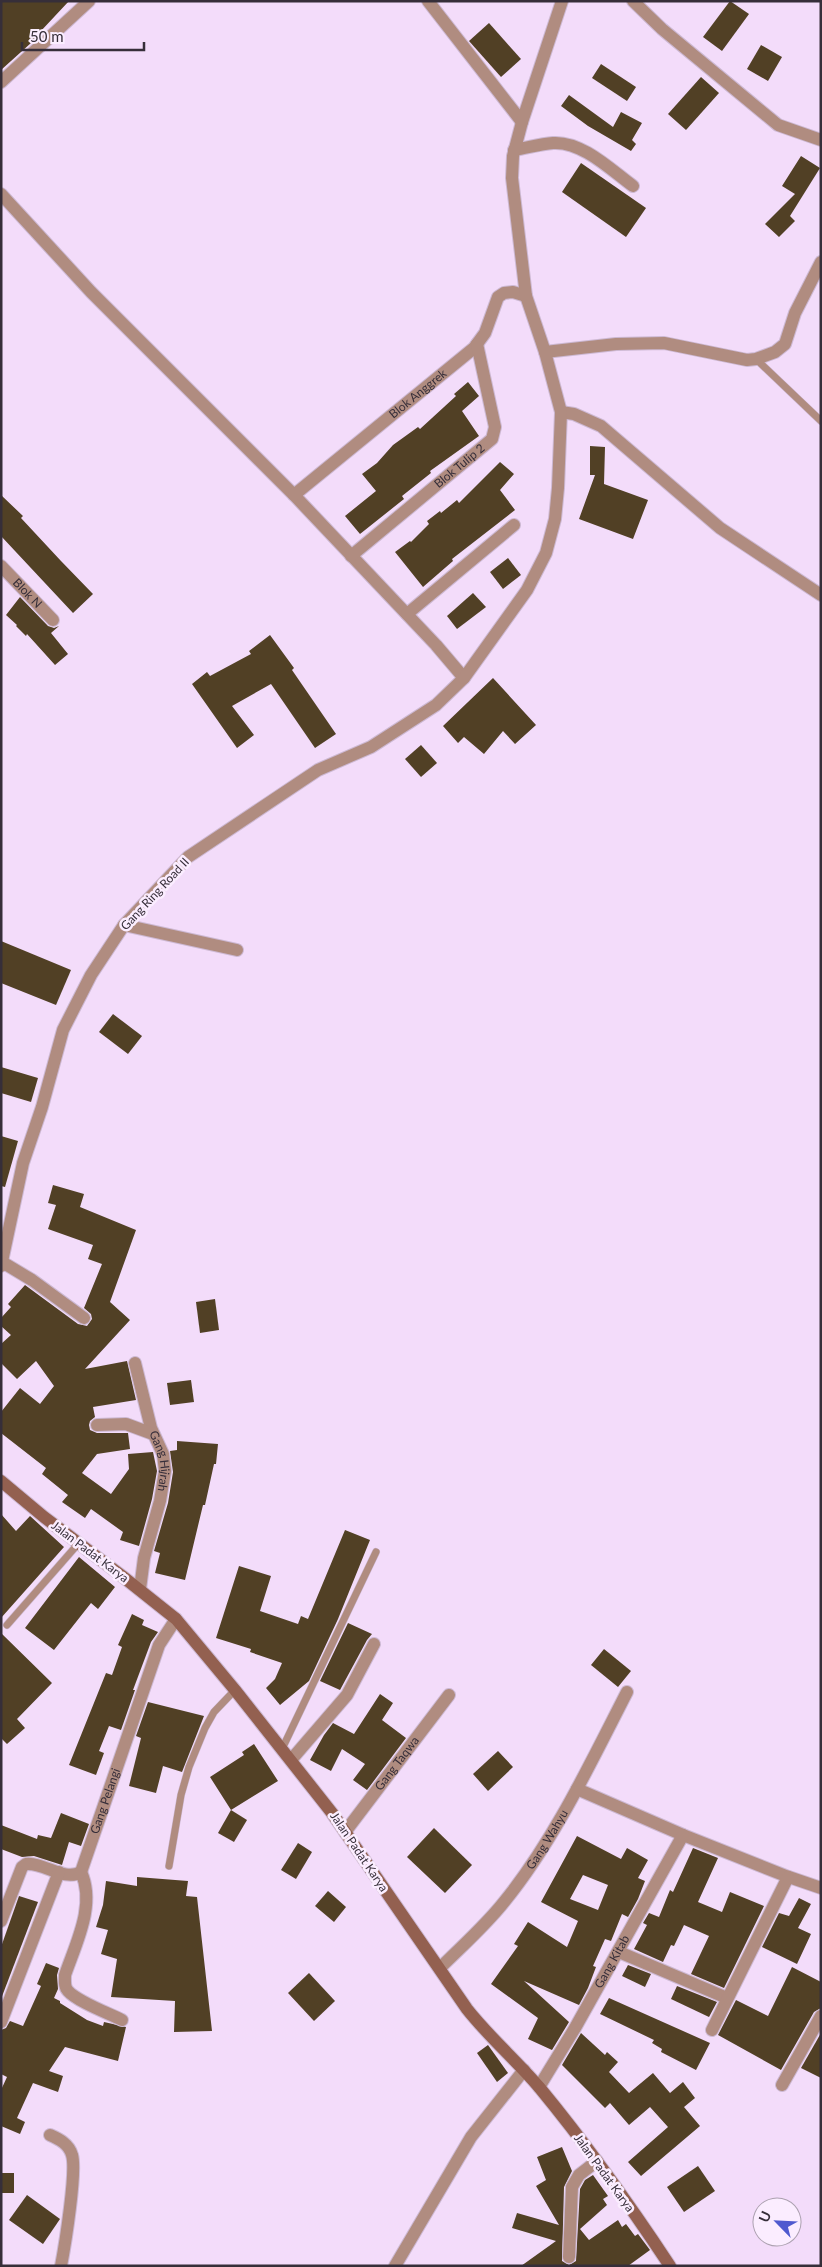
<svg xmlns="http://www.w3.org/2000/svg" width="822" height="2267" font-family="Lato,sans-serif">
<rect width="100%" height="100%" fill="#f3dcfa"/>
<g fill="#514025" fill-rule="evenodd">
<polygon points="1,1 69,1 40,32 41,34 1,70"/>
<polygon points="730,1 749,14 722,51 703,37"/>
<polygon points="489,23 521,59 501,77 469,41"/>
<polygon points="761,45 782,57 768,81 747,69"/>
<polygon points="601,64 636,87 627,101 592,78"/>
<polygon points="701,77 719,93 686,130 668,114"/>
<polygon points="569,95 613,127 621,112 642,123 632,140 636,144 631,151 588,126 561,106"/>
<polygon points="801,156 820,168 790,216 795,221 779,237 765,224 795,194 782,186"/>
<polygon points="581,163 646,208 626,237 562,192"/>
<polygon points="468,382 479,396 462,411 479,436 430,471 431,473 402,496 404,499 360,534 345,516 376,491 362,474 377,463 393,445 418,427 420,429 456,396 454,394"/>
<polygon points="590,446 605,447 604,484 648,500 633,539 579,519 595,475 590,475"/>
<polygon points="500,462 514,474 500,490 515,510 452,559 453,561 423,587 395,552 410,541 411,542 429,524 427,521 440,511 441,513 457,500 459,503"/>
<polygon points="1,495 23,516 21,518 61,561 93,594 73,613 1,536"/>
<polygon points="508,558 521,575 503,589 490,572"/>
<polygon points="473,593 486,607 457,629 447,616"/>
<polygon points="20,597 48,626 54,628 59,626 51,633 68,654 55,665 27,634 26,636 16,626 17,625 6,615"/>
<polygon points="270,635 294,668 292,670 336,734 315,748 271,684 232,706 254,735 237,748 192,684 207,672 210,676 251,654 249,651"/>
<polygon points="493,678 536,725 515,744 503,731 484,754 464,737 458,743 443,726"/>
<polygon points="421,745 437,763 421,777 405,759"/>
<polygon points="1,941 71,970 56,1005 1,983"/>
<polygon points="113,1014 142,1036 128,1054 99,1032"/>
<polygon points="1,1067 38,1078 31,1102 1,1093"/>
<polygon points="1,1136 18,1141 5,1187 1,1186"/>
<polygon points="53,1185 84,1194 80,1207 136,1230 110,1302 130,1320 85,1369 127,1361 136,1400 93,1407 95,1417 90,1421 89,1425 90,1430 97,1433 128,1433 130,1449 97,1454 82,1473 111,1494 129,1469 128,1454 153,1452 157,1471 152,1499 139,1546 120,1540 123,1532 91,1509 85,1518 62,1502 68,1495 42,1474 46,1468 1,1433 1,1412 20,1388 40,1404 54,1386 36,1361 17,1379 1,1363 1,1344 11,1335 1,1326 1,1318 11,1307 8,1304 25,1285 78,1324 87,1326 92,1319 91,1314 84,1308 102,1264 88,1259 93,1245 48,1229 56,1205 48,1203"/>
<polygon points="215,1299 219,1330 200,1333 196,1302"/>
<polygon points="191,1380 194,1402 170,1405 167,1383"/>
<polygon points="177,1441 218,1444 216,1464 214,1464 205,1505 203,1505 185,1580 155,1573 160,1553 154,1551 168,1503 173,1472 170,1451 177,1450"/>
<polygon points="1,1514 16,1531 30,1516 64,1547 1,1618"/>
<polygon points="345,1530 370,1540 338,1619 309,1681 280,1705 266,1688 275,1679 282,1663 250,1652 251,1649 216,1638 239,1566 271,1576 260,1611 298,1624 301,1616 308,1619"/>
<polygon points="79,1557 115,1587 98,1609 91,1603 54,1650 25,1628"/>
<polygon points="132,1614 144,1620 142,1625 158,1632 151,1642 133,1690 135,1690 121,1730 109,1726 99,1751 104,1753 96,1775 69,1765 106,1673 112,1675 122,1647 118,1645"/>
<polygon points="348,1623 372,1634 367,1640 340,1690 320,1681"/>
<polygon points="1,1633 52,1683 17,1719 25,1728 7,1744 1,1738"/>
<polygon points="604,1649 631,1671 618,1687 591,1665"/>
<polygon points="380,1694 393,1703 382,1720 406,1738 367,1790 353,1780 365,1764 342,1749 331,1771 310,1760 324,1735 333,1723 354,1734"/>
<polygon points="148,1702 204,1716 182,1772 163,1766 156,1793 129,1786 141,1738 136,1736"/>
<polygon points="254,1744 278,1781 231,1810 210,1777 244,1755 242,1752"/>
<polygon points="498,1751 513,1767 488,1791 473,1774"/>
<polygon points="231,1810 247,1820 234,1842 218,1833"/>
<polygon points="61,1813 89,1824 81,1846 69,1842 62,1865 34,1856 22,1857 1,1849 1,1825 37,1839 38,1835 51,1838"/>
<polygon points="434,1828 472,1865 445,1893 407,1857"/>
<path d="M577,1836L621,1859L627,1848L648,1860L638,1878L645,1881L638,1899L628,1917L622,1914L611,1941L605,1939L593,1966L596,1967L588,1988L579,2005L524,1981L569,2022L552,2050L528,2039L538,2018L491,1984L518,1946L514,1944L528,1922L567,1947L578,1921L541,1902ZM583,1875L608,1885L598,1910L570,1899Z"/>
<polygon points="298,1843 312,1852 296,1879 281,1870"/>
<polygon points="693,1848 718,1858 698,1902 722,1912 730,1892 764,1906 724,1988 691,1974 709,1936 684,1925 674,1946 671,1945 663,1962 634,1949 647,1925 643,1923 649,1913 659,1917 670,1890 673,1892"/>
<polygon points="137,1877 188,1881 186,1896 197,1897 212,2031 174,2032 175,2001 111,1997 117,1959 101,1954 108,1930 96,1927 103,1905 106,1881 137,1886"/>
<polygon points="328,1891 346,1907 334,1922 315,1906"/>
<polygon points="19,1896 38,1902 1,1999 1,1947"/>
<polygon points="799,1898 811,1904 798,1928 811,1934 797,1964 762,1947 779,1913 789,1916"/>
<polygon points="46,1963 59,1968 57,1975 58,1989 54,1998 60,2001 60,2003 87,2020 103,2026 104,2022 126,2027 118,2061 65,2047 49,2071 63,2076 58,2092 33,2083 17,2118 25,2122 20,2134 1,2126 1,2090 7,2077 1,2074 1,2030 6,2028 10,2021 23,2026 41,1986 37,1984"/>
<polygon points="628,1965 651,1974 645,1987 622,1976"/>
<polygon points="792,1967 821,1982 821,2008 814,2012 781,2070 718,2035 736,2000 768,2016"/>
<polygon points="309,1973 335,2001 314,2021 288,1993"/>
<polygon points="677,1986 717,2002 709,2017 671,1999"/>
<polygon points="609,1998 710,2043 696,2070 661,2052 662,2049 652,2043 654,2040 600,2014"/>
<polygon points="581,2033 605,2055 607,2052 618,2062 609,2072 629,2093 653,2073 670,2093 683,2082 695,2098 684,2107 700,2126 641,2176 628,2162 668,2127 650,2107 629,2125 610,2103 605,2108 562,2065"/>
<polygon points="821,2033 821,2078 801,2068"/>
<polygon points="488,2045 508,2073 497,2082 477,2053"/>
<polygon points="562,2147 572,2171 564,2187 562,2261 569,2265 576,2261 580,2189 585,2180 593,2175 608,2196 603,2199 607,2205 580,2229 589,2240 618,2220 622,2227 626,2224 635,2236 638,2234 650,2250 628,2266 521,2266 556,2241 512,2228 517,2213 559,2225 536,2186 546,2180 537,2157"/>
<polygon points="698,2166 715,2191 684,2212 667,2187"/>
<rect x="1" y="2173" width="13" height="20"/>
<polygon points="27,2195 60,2219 43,2244 9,2220"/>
</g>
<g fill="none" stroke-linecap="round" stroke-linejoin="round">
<defs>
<g id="service">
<polyline points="756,359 821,421"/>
<polyline points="7,1625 78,1544"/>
<polyline points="282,1749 376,1552"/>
<polyline points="169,1866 181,1795 189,1767 205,1728 214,1712 235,1690"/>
</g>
<g id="minor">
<polyline points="428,1 522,122"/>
<polyline points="633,1 662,29 778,125 821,140"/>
<polyline points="1,82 89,1"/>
<path d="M514,150C527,148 540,144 553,143C582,141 611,170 633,186"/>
<polyline points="1,194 91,292 294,495 436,645 464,678 436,705 371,747 318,770 188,857 124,925 91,975 63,1030 42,1107 23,1163 1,1266"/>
<polyline points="545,352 616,344 664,343 747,360 756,359 775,352 785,344 795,313 821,262"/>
<polyline points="561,412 574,414 601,426 720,528 821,595"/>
<path id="s1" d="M294,495L474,348L485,333L498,297L504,293L513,292L526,296"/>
<path id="s2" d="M351,556L492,439L495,427L477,344"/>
<path id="s3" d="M1,566L53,620"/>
<polyline points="407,614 514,525"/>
<polyline points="124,925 237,950"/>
<polyline points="2,1262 32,1280 84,1318"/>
<path id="s4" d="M135,1363L151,1428L163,1454L165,1471L160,1501L144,1558L140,1589"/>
<polyline points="97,1425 126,1424 153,1434"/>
<polyline points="291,1760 347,1695 374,1644"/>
<polyline points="577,1789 683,1835 786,1876 821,1888"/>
<path id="s5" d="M345,1832L449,1695"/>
<path d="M81,1872C96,1905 76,1943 65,1975C65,1981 64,1987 68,1991C78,2002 108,2013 122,2020"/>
<path id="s6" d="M1,1921L22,1867L26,1864C44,1862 64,1882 81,1872L159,1645L176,1619"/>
<polyline points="619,1952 727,1998"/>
<path id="s7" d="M440,1968C462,1946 485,1926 504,1902C554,1841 591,1762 627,1692"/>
<polyline points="1,2022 59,1872"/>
<polyline points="712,2030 788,1877"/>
<polyline points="782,2085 821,2016"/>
<path id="s8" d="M539,2087L575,2028L683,1835"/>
<path d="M50,2135C59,2139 69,2144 72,2155C77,2171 65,2245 61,2266"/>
<polyline points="569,2257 572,2187 579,2175 597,2161"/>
<polyline points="395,2266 471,2137 524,2070"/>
</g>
<polyline id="tertiary" points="464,678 527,590 546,553 555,519 558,488 561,412 545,352 526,296 512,178 513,156 522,122 562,1"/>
<path id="secondary" d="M1,1481L44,1517L122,1576L176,1619L235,1690L332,1813L467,2009C489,2037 516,2060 539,2087C586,2144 629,2204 670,2266"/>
</defs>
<use href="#service" stroke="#cdb9d3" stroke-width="8"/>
<use href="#minor" stroke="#cdb9d3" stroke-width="14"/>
<use href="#tertiary" stroke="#cdb9d3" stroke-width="14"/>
<use href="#secondary" stroke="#cdb9d3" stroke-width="14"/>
<use href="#service" stroke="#b08c80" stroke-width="7"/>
<use href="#minor" stroke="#b08c80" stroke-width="12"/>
<use href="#tertiary" stroke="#b08c80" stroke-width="12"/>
<use href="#secondary" stroke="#936050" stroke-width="12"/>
</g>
<g text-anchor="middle" stroke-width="5" stroke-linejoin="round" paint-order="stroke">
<g font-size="12" fill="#362e39" stroke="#fbedff">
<text dy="4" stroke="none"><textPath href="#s1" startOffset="160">Blok Anggrek</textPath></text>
<text dy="4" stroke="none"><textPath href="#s2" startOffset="141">Blok Tulip 2</textPath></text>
<text dy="4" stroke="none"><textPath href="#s3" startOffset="38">Blok N</textPath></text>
<text transform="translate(155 894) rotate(-47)" y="4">Gang Ring Road II</text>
<text dy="4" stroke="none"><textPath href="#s4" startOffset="102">Gang Hijrah</textPath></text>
<text transform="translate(90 1552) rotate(37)" y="4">Jalan Padat Karya</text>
<text dy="4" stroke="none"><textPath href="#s5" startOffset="86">Gang Taqwa</textPath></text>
<text dy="4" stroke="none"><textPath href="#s6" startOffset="195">Gang Pelangi</textPath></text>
<text dy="4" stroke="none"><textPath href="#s7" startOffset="168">Gang Wahyu</textPath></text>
<text transform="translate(359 1852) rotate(56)" y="4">Jalan Padat Karya</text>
<text dy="4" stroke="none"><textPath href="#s8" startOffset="145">Gang Kitab</textPath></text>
<text transform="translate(604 2173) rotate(54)" y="4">Jalan Padat Karya</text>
</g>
</g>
<rect width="822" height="2267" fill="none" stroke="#362e39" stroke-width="5"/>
<g transform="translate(777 2222) rotate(294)"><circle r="24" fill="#fbedff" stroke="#aca1b0"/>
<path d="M0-4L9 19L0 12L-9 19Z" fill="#4f59cf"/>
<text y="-8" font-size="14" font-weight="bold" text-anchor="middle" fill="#362e39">U</text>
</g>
<path d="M22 42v8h122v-8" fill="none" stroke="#362e39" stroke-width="2.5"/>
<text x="30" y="42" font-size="15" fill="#362e39" stroke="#fbedff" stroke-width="4" paint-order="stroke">50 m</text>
</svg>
